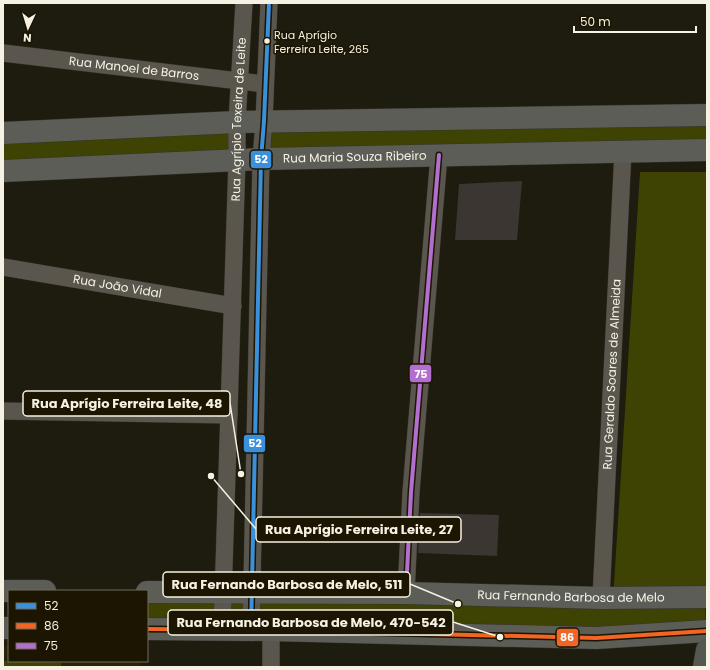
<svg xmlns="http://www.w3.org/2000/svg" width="710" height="670" font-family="Poppins,sans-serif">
<rect width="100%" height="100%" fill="#1e1b0f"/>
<polygon fill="#292307" points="3,646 9,646 9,661 141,661 141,667 3,667"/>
<g fill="#3e4203">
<polygon points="707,123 707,139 267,152 270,127"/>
<polygon points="229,128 231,153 3,164 3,139"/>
<polygon points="640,172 707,172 707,601 613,600"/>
<polygon points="147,597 217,597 216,625 147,625"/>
<polygon points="229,599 705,604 706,624 663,632 231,625"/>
<polygon points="3,661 61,663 61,667 3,667"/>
</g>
<g fill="#3c3632">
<polygon points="522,181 517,240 455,240 459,184"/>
<polygon points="420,513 499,515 497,556 418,553"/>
</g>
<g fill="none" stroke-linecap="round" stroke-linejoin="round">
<defs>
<g id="street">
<path id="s1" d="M3,53L264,84"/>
<path id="s2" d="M3,267L233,306"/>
<polyline points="3,411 229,415"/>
<polyline points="406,593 411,492 439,155"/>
<path id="s3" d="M601,598L623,151"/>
<path id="s4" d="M222,629L237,160V122L244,3"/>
<polyline points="251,630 261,159 264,121 269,3"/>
<polyline points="271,667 271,630"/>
</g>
<g id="secondary">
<polyline points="3,133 237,122 707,115"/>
<path id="s5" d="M3,171L261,159L707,150"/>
<polyline points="3,591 45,591"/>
<path id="s6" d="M147,592L406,593L601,598L707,597"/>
<polyline points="3,628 9,628"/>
<polyline points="147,629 271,630 596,638 707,631"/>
</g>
<polyline id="primary" points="704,667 707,650"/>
</defs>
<use href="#street" stroke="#36342d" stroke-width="18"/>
<use href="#secondary" stroke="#36342d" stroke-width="23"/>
<use href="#primary" stroke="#36342d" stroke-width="23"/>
<use href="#street" stroke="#5a564e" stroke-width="17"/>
<use href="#secondary" stroke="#5b5d56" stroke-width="22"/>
<use href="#primary" stroke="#545851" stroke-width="22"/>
<defs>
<polyline id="bus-1" points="251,630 261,159 264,121 269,3"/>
<polyline id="bus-2" points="147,629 271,630 596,638 707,631"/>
<polyline id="bus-3" points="406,593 411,492 439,155"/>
</defs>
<use href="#bus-1" stroke="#1b1502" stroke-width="7"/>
<use href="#bus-2" stroke="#1b1502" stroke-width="7"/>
<use href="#bus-3" stroke="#1b1502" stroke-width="7"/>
<use href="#bus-1" stroke="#3a90db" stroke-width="4"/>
<use href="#bus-2" stroke="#f26522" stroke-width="4"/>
<use href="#bus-3" stroke="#b36fd0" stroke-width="4"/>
</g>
<circle fill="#f5f2e4" stroke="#1b1502" stroke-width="1.5" cx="267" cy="41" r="3.5"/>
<g text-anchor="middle" stroke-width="3" stroke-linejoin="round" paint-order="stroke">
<g font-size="11" fill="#f5f2e4" stroke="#1b1502" text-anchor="start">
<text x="274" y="39">Rua Aprígio<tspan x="274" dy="14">Ferreira Leite, 265</tspan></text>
</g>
<g font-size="12" fill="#f5f2e4" stroke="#1b1502">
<text dy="4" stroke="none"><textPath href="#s1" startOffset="132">Rua Manoel de Barros</textPath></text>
<text dy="4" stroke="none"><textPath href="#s4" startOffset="510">Rua Agrípio Texeira de Leite</textPath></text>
<text dy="4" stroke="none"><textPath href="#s5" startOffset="352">Rua Maria Souza Ribeiro</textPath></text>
<text dy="4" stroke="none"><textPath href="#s2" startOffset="116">Rua João Vidal</textPath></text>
<text dy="4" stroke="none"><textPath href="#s3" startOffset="224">Rua Geraldo Soares de Almeida</textPath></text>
<text dy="4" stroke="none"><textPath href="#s6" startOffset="424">Rua Fernando Barbosa de Melo</textPath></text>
</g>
</g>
<path fill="none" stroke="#f5f2e4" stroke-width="1.5" d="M241 474L230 403M211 476L256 529M458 604L410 584M500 637L453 622"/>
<g fill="#f5f2e4" stroke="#1b1502" stroke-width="1.5">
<circle cx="241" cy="474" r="4"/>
<circle cx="211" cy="476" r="4"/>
<circle cx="458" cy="604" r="4"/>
<circle cx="500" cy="637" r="4"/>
</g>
<g fill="#1b1502" stroke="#f5f2e4" stroke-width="1.5">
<rect x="23" y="391" width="207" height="25" rx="4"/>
<rect x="256" y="517" width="205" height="25" rx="4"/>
<rect x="163" y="572" width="247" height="25" rx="4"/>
<rect x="168" y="610" width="285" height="25" rx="4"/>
</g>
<g font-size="13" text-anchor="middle" font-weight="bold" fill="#f5f2e4">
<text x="127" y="408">Rua Aprígio Ferreira Leite, 48</text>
<text x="359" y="534">Rua Aprígio Ferreira Leite, 27</text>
<text x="287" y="589">Rua Fernando Barbosa de Melo, 511</text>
<text x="311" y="627">Rua Fernando Barbosa de Melo, 470-542</text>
</g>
<g stroke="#1b1502" stroke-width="1.5">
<rect x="250" y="150" width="22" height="19" rx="4" fill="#3a90db"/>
<rect x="409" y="364" width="23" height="19" rx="4" fill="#b36fd0"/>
<rect x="243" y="434" width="23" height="19" rx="4" fill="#3a90db"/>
<rect x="556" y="628" width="23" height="19" rx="4" fill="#f26522"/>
</g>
<g font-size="11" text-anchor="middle" font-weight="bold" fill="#fff">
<text x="261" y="163">52</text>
<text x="421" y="378">75</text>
<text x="255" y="447">52</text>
<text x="567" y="641">86</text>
</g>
<rect width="710" height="670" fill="none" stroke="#f5f2e4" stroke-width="8"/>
<rect x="8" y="590" width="140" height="72" fill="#1b1502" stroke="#726d5c"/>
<rect x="16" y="603" width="20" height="6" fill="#3a90db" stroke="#726d5c"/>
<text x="44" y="610" font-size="12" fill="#f5f2e4">52</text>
<rect x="16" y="623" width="20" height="6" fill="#f26522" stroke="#726d5c"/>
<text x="44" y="630" font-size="12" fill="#f5f2e4">86</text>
<rect x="16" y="643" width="20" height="6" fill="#b36fd0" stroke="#726d5c"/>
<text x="44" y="650" font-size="12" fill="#f5f2e4">75</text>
<g transform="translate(28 28) rotate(184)" stroke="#1b1502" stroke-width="3" paint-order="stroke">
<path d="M0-3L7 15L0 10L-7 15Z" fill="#f5f2e4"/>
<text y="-6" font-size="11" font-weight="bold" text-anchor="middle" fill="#f5f2e4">N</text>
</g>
<path d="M574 26v6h122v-6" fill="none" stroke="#f5f2e4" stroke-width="2"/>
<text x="580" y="26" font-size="12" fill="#f5f2e4" stroke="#1b1502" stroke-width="3" paint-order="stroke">50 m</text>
</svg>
